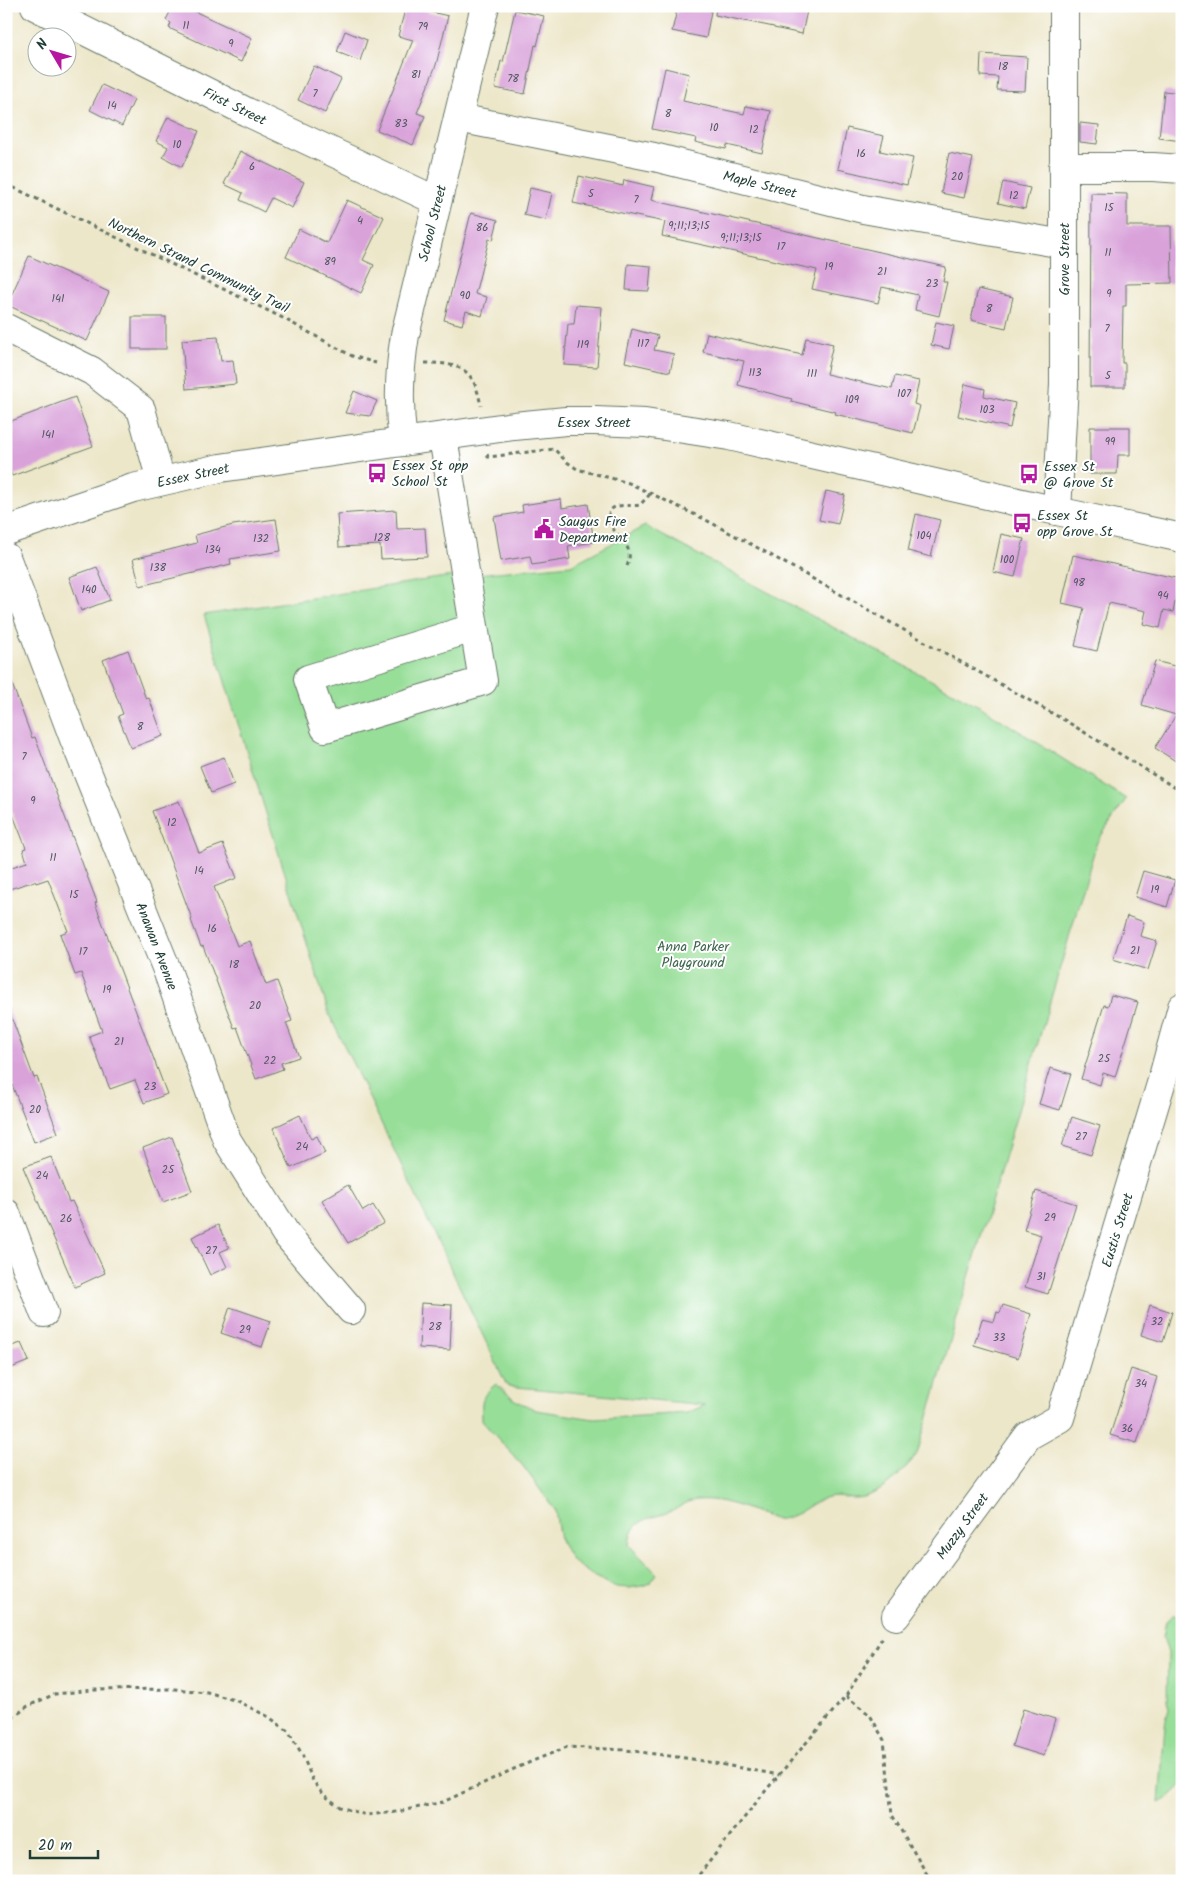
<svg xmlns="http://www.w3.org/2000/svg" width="1188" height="1887" font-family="Kalam,sans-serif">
<rect width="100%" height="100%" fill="#fff"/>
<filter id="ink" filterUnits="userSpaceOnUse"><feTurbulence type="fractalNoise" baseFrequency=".02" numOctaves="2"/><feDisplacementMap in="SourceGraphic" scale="10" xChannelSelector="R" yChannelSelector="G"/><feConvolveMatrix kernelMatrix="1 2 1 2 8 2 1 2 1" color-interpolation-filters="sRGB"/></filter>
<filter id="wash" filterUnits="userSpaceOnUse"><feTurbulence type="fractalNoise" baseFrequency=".0096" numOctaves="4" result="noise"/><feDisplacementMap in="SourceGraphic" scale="20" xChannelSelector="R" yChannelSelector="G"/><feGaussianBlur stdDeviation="1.12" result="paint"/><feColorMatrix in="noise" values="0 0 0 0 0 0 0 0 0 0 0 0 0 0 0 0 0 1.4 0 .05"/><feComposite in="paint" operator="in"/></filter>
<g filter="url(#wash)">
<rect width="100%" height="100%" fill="#ede7ca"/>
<g fill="#97de98" stroke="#5b8e66">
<path d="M645,526L981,707L1126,799L1097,842L917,1454C901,1474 880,1498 853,1498C843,1497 832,1494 822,1499C807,1506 792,1521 774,1519C749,1510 718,1495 691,1501C682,1504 675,1511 667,1513C647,1519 631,1520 629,1545L657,1574L650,1583L642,1586L629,1588L616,1587L595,1577L573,1562L560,1540L555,1510L523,1466L482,1421C482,1400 479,1398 496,1384L515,1400L536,1410L594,1419L687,1413L705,1405L507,1386L329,1014L204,615L445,577L571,565Z"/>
<polygon points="1173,1615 1182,1616 1182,1785 1168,1798 1159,1803 1165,1726 1169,1708 1167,1700 1168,1653 1163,1637 1166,1621"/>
</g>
<g id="blocks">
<g fill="#d9a3da">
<polygon points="173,6 183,6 252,38 241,62 169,28 171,23 166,20"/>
<polygon points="406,6 448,16 436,65 417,113 425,116 413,145 377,130 413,40 398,36"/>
<polygon points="678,6 712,6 706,38 672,31"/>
<polygon points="716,6 808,6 802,34 774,28 774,27 715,15"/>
<polygon points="515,10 544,16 537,46 535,45 525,94 495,88 501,61 503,62"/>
<polygon points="345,31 367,40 360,61 337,52"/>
<polygon points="981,54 1027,57 1025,91 997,90 998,77 980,76"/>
<polygon points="314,66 341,79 325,113 298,100"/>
<polygon points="665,68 689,74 683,101 744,114 746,106 771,111 762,153 727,145 726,149 695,142 696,138 652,129"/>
<polygon points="102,85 134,100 122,126 90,110"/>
<polygon points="1164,91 1182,93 1182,141 1159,138"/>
<polygon points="168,117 199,131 182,167 163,157 168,147 156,141"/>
<polygon points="1080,123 1099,125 1097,144 1080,142"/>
<polygon points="847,128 884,136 880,151 913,158 907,185 838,169"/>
<polygon points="240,151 304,182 292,208 271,198 264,212 240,200 243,193 224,184"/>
<polygon points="949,153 973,158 964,198 941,193"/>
<polygon points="579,176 623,186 624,180 654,187 651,200 946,267 943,282 947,282 939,316 915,310 918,295 882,287 878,303 812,289 817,270 662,236 665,222 573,203"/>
<polygon points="1003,182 1030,188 1025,209 998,203"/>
<polygon points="530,188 552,193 546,220 524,215"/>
<polygon points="1091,193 1127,194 1127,226 1171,226 1172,283 1126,284 1126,306 1123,306 1122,363 1125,363 1125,387 1090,387"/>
<polygon points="347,200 384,217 363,260 374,265 361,293 286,257 299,229 327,243"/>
<polygon points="471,213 498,220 493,240 489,239 475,294 487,297 482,316 466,311 462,325 444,320"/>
<polygon points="29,256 109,292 87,341 7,305"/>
<polygon points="628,264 651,266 649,291 626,290"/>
<polygon points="978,289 1013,297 1006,328 971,320"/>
<polygon points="576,305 602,307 597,367 564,365 568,324 574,324"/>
<rect x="132" y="317" width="34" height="32"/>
<polygon points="936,322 954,326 949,349 931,345"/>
<polygon points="632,329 658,336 654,350 674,354 670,372 625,362"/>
<polygon points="707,333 802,355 806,338 833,344 826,374 892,389 895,376 919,381 914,404 920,406 913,433 835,414 836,412 791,401 792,399 738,385 744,361 703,352"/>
<polygon points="218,337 221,361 233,360 236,384 186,389 182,340"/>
<polygon points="965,384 985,389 984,396 1015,403 1010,428 958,416"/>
<polygon points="354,391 377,401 370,416 345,413"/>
<polygon points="75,397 93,446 12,476 6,460 6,423"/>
<polygon points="1090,427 1130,427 1130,455 1118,455 1117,474 1090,474"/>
<polygon points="826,491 845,495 838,524 819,520"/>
<polygon points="561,499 562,508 588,504 594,542 568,546 570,559 532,565 530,556 501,561 494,517 523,512 522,505"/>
<polygon points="396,510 397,529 425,528 427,557 381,559 380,545 339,547 337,514"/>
<polygon points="916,514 940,520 931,557 908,551"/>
<polygon points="276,519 281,551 230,559 231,564 140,586 133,559 197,543 195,535 233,525"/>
<polygon points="1001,534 1024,539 1015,577 993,572"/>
<polygon points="1073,555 1180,579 1173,612 1164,610 1160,628 1143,624 1146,611 1109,603 1097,651 1075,646 1084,608 1062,603"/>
<polygon points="97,567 110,600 81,611 69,577"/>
<polygon points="128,650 146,699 149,698 163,736 131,748 118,716 123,714 103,660"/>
<polygon points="1155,661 1182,668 1182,765 1155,748 1176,715 1142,705"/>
<polygon points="8,673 32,738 35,737 86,873 97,902 95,903 167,1094 144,1103 135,1080 110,1089 89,1036 102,1031 81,973 75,975 60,934 68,931 48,879 36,883 35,881 6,890 6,869 27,862 23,849 26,848 6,797 6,674"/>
<polygon points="224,757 234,784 211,793 200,766"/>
<polygon points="179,801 199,853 223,844 237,878 214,887 237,946 250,941 266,985 277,981 292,1021 286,1023 299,1057 281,1063 283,1069 256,1079 237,1027 234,1028 203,946 201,947 191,920 192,919 152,811"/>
<polygon points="1143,871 1175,880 1167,907 1135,897"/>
<polygon points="1127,916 1144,922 1140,936 1157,941 1148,970 1113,959"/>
<polygon points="1111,995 1138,1002 1115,1077 1103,1073 1100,1085 1081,1079 1104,1005 1108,1006"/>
<polygon points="8,1008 34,1078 37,1077 58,1133 34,1142 6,1069 6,1009"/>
<polygon points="1050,1068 1071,1074 1060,1110 1039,1104"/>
<polygon points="300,1115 311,1139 317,1136 325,1153 291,1168 273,1128"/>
<polygon points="1072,1117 1100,1126 1091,1155 1062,1146"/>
<polygon points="172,1137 192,1191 163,1202 143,1148"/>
<polygon points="51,1157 69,1202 72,1201 105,1273 75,1287 23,1167"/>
<polygon points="348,1185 363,1211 373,1205 384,1223 348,1243 322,1200"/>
<polygon points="1036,1191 1076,1204 1048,1294 1025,1287 1041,1235 1024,1230"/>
<polygon points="218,1225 229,1248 220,1252 227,1267 210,1275 192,1237"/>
<polygon points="421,1303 452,1305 450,1350 419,1348"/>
<polygon points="1003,1305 1031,1314 1018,1358 974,1345 982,1319 994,1322 997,1312 1000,1313"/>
<polygon points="1150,1305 1172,1312 1163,1342 1141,1335"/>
<polygon points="230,1307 271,1321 262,1347 221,1333"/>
<polygon points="21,1343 29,1361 6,1370 6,1348"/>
<polygon points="1131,1369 1157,1377 1137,1443 1110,1435"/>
<polygon points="1023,1709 1055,1719 1044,1756 1012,1746"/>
</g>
</g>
</g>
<g filter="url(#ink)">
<use href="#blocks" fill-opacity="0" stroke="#677868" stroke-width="1"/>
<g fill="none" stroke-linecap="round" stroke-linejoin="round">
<defs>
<g id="minor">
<polyline points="35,6 247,112 437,201"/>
<polyline points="458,118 654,157 863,209 1063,244"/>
<polyline points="1063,167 1153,167 1182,169"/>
<polyline points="6,328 92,371 141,409 161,481"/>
<polyline points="443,437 483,681 325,728 308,679 473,628"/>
<path d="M403,442C398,406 399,371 405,335L485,6"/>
<polyline points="1057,511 1064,384 1064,6"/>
<polyline points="6,557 74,739 167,970 227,1140 286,1234 351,1310"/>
<polyline points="6,1213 44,1313"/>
<polyline points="896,1616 1028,1436 1060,1418 1163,1077 1182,1007"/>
</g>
<polyline id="major" points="6,531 133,488 220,468 514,426 566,421 595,421 645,423 729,436 1057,511 1182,538"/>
</defs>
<use href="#minor" stroke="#677868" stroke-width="30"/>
<use href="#major" stroke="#677868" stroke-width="30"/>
<g stroke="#677868" stroke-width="3" stroke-dasharray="4 4" stroke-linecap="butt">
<polyline points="6,184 279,316 352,356 376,363"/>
<path d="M425,363C462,363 474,369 481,406"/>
<polyline points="487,454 488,457 554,449 567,462 577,469 629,483 706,520 758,548 1066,721 1182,792"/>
<path d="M627,566C635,547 620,539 610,525C603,500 626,507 640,505L651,493"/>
<polyline points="846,1696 870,1715 884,1740 892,1815 931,1881"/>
<polyline points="6,1723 28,1706 55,1694 93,1690 174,1689 207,1692 237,1701 269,1717 288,1731 302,1754 313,1781 324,1795 340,1807 366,1815 397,1812 443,1802 516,1768 567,1747 626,1750 692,1759 779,1775"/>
<polyline points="694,1881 767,1789 846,1696 884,1635"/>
</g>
<use href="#minor" stroke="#fff" stroke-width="28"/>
<use href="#major" stroke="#fff" stroke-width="28"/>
</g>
</g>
<defs>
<symbol id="bus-bare" viewBox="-9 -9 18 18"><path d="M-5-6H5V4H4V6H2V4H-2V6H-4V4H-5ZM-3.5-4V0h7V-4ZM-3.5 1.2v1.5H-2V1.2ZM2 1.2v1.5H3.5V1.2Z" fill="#b5179e" stroke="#fff" stroke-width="2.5" paint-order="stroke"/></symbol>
<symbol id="civic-bare" viewBox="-9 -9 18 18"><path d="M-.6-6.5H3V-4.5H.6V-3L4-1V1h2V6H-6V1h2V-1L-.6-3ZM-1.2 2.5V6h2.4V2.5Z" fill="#b5179e" stroke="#fff" stroke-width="2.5" paint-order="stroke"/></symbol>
</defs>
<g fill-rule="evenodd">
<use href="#bus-bare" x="363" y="459" width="28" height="28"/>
<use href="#bus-bare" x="1015" y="460" width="28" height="28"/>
<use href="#bus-bare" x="1008" y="509" width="28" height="28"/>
<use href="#civic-bare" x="530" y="515" width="28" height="28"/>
</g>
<g text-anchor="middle" stroke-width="4" stroke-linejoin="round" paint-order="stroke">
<g font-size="11" fill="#4e565e">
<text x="186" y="29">11</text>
<text x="423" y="30">79</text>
<text x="231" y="47">9</text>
<text x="1003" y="70">18</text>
<text x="416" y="78">81</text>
<text x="513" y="82">78</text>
<text x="315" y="97">7</text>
<text x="112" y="109">14</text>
<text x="668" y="117">8</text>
<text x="401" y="127">83</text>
<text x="714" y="131">10</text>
<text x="754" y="133">12</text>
<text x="177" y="148">10</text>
<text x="861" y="157">16</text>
<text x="252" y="170">6</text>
<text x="957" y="180">20</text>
<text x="591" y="197">5</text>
<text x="1014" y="199">12</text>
<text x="636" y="203">7</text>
<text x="1109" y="211">15</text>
<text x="360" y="224">4</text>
<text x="689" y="229">9;11;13;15</text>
<text x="482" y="231">86</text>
<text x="741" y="241">9;11;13;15</text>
<text x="781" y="250">17</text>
<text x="1108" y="256">11</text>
<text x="330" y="265">89</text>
<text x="829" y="270">19</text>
<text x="882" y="275">21</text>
<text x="932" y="287">23</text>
<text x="1109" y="297">9</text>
<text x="465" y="299">90</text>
<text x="58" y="302">141</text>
<text x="989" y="312">8</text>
<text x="1107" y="332">7</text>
<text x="643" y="347">117</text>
<text x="583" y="348">119</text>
<text x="755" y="376">113</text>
<text x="812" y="377">111</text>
<text x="1108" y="379">5</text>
<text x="904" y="397">107</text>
<text x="852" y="403">109</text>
<text x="987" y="413">103</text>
<text x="48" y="438">141</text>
<text x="1110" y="445">99</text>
<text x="924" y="539">104</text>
<text x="382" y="541">128</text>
<text x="261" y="542">132</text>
<text x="213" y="553">134</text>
<text x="1007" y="563">100</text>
<text x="158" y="571">138</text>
<text x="1079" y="586">98</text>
<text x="89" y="593">140</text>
<text x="1163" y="599">94</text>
<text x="140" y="730">8</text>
<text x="24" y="760">7</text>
<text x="33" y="804">9</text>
<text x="172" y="826">12</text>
<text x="53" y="861">11</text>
<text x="199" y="874">14</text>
<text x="1155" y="893">19</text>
<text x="74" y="898">15</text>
<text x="212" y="932">16</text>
<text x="1135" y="954">21</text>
<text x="83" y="955">17</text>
<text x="234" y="968">18</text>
<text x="107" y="993">19</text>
<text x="255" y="1009">20</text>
<text x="119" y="1045">21</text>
<text x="1104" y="1062">25</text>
<text x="270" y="1064">22</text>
<text x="150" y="1090">23</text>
<text x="35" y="1113">20</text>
<text x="1081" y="1140">27</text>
<text x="302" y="1150">24</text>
<text x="168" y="1173">25</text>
<text x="42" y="1179">24</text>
<text x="1050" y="1221">29</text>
<text x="66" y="1222">26</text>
<text x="211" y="1254">27</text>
<text x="1041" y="1280">31</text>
<text x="1157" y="1325">32</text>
<text x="435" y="1330">28</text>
<text x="245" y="1333">29</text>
<text x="999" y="1341">33</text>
<text x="1141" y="1387">34</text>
<text x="1127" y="1432">36</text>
</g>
<g font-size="14" fill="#1f3d34" stroke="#fff">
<text transform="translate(235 106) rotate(26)" y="5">First Street</text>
<text transform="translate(760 184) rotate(14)" y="5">Maple Street</text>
<text transform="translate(432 223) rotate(-76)" y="5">School Street</text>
<text transform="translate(1064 259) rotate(-90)" y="5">Grove Street</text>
<text transform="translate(199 265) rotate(26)" y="5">Northern Strand Community Trail</text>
<text x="594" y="427">Essex Street</text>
<text transform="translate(193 475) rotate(-12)" y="5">Essex Street</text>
<text transform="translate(157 946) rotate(69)" y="5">Anawan Avenue</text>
<text transform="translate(1117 1230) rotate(-73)" y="5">Eustis Street</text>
<text transform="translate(962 1526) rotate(-54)" y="5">Muzzy Street</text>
</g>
<g font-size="14" fill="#1f3d34" stroke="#fff" text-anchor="start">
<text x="392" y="470">Essex St opp<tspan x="392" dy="16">School St</tspan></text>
<text x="1044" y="471">Essex St<tspan x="1044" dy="16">@ Grove St</tspan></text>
<text x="1037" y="520">Essex St<tspan x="1037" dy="16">opp Grove St</tspan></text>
<text x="559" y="526">Saugus Fire<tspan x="559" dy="16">Department</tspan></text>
</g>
<g font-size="14" fill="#3d654d" stroke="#fff">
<text x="693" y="951">Anna Parker<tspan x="693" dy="16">Playground</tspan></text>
</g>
</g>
<rect width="1188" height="1887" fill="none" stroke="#fff" stroke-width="25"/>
<g transform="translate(52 52) rotate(308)"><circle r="24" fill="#ffffff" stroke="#a5b1ae"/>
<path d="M0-4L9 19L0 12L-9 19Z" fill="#b5179e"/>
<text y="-8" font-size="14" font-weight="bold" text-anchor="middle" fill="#1f3d34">N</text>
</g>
<path d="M30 1850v8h68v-8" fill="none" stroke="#1f3d34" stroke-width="2.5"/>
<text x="38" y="1850" font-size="15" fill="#1f3d34" stroke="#ffffff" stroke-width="4" paint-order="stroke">20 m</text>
</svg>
